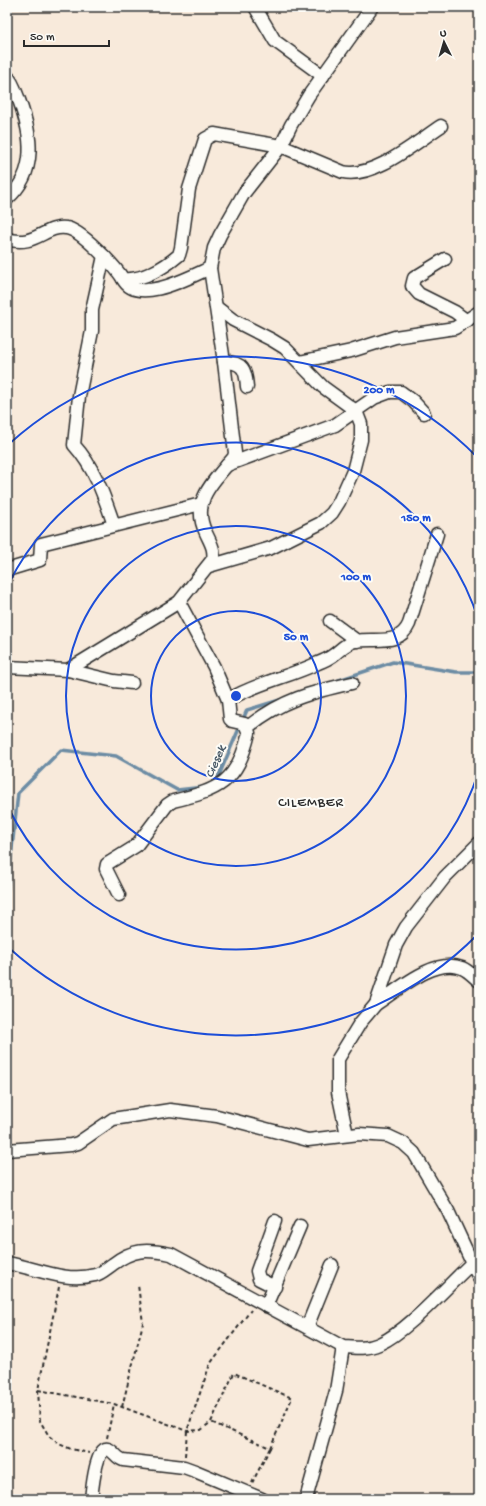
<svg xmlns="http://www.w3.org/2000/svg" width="486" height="1506" font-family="'Gochi Hand',sans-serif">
<rect width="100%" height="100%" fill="#f8eadb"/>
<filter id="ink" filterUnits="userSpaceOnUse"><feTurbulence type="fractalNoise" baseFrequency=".025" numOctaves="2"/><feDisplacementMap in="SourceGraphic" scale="8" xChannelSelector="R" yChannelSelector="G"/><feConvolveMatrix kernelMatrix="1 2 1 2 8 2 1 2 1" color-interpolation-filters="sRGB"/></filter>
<g filter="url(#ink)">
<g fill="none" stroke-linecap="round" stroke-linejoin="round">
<g stroke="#6c8ca4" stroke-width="3.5">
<polyline points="336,681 393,662 456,672 479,672"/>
<polyline points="216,782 247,710 283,699"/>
<polyline points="7,894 18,793 61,750 116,756 177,790 204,787"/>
</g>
<defs>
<g id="minor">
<polyline points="255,7 275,41 323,76"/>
<path d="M7,76C12,80 16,92 19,100C32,135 38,172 7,199"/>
<path d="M7,239C35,248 45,225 66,228C80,229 116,267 123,279C142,281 165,267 179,255L181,248L189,189L205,139L214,134L281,146L343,172C373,179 415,143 441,126"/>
<path d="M104,256L92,310V331L79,396L74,445C95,468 104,496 114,525"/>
<polyline points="445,259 414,278 412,286 419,294 455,312 467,321"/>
<path d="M123,279C137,306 190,277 210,268"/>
<path d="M224,362C243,362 246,370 247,387"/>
<polyline points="299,362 351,351 395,337 455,328 479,312"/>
<polyline points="227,465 335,425 374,398 390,392 401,392 413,401 424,413"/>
<polyline points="209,566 271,548 321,523 332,513 339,502 353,471 361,440 361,424 356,411 323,387 285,348 272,340 233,320 216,307"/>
<polyline points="7,570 40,560 41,544 201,504"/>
<polyline points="330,621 357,641"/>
<path d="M7,667L68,670L179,602L213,559C215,549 210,542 206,533C190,501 214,481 234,457L235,453L224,362L210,268L214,248L220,235L244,193L281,146L291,125L309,95L372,7"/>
<polyline points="68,670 114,681 132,683"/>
<path d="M228,700C256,683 289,677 318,663C323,661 328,659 332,656C341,650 344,644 355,641C375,637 399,647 409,624L437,534"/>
<path d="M248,727C281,700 312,692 352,683"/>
<path d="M119,895L106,869L107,864L136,846L167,805L173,801C219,790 237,783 249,733L245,724L232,721L230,719L228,700L214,667L179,602"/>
<path d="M376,1004C398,990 434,957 462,968C469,971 474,977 479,981"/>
<polyline points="347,1135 338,1092 338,1059 360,1023 376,1004 396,945 406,927 445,877 479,843"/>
<polyline points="7,1150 71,1145 78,1143 113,1119 170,1110 217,1116 308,1140 359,1134 388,1136 403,1143 414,1153 448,1211 479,1278"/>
<polyline points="275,1221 257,1271 259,1279 275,1287"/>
<path d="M7,1263C36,1268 65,1283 95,1275C101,1274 107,1268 113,1264C133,1249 146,1249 171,1254L343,1347C356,1348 368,1349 379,1344C408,1331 447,1286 472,1263"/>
<polyline points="266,1306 300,1226"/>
<polyline points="307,1327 332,1265"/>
<path d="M91,1499C92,1490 96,1446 108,1449C113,1450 116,1458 123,1460L184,1467L195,1471L262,1499"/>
<polyline points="306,1499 336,1391 343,1347"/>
</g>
</defs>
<use href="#minor" stroke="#2b2b2b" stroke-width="15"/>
<g stroke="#2b2b2b" stroke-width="2" stroke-dasharray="4 3" stroke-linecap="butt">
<polyline points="59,1287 38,1390 40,1421 49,1436 59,1444 71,1449 89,1453"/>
<polyline points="38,1390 114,1404 187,1431 201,1430 211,1422 234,1373 292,1398 270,1448 211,1422"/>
<polyline points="122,1407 143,1323 138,1285"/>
<polyline points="107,1438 114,1404"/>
<polyline points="185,1456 187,1431 210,1364 251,1310"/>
<polyline points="252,1483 270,1448"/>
</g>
<use href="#minor" stroke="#fdfcf7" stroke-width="12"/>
</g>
</g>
<g fill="none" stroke="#1d4ed8" stroke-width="2">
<circle cx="236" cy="696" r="85"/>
<circle cx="236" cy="696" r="170"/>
<path d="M479 770A254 254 0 0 1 8 807M8 585A254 254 0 0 1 479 622"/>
<path d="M478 934A339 339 0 0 1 9 948M9 444A339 339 0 0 1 478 458"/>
</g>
<g text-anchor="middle" stroke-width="4" stroke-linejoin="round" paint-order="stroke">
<g font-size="13" font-style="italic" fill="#4b5b68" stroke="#fdfcf7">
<text transform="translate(214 761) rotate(-66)" y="5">Ciesek</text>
</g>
<g font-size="14" letter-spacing="1" fill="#2b2b2b" stroke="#fdfcf7">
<text x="311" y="806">CILEMBER</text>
</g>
</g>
<circle cx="236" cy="696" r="6" fill="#1d4ed8" stroke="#fdfcf7" stroke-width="2"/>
<g font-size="12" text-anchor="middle" font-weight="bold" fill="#1d4ed8" stroke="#fdfcf7" stroke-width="4" stroke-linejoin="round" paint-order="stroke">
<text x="379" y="393">200 m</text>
<text x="416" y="521">150 m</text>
<text x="356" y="580">100 m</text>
<text x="296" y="640">50 m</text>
</g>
<rect width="486" height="1506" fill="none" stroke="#fdfcf7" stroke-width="24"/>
<rect x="12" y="12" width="462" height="1482" fill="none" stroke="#2b2b2b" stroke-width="1.5" filter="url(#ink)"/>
<g transform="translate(444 42) rotate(355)" stroke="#fdfcf7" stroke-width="3" paint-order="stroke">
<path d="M0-3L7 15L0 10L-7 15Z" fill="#2b2b2b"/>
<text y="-6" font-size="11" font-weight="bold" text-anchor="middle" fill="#2b2b2b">U</text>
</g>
<path d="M24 40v6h85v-6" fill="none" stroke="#2b2b2b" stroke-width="2"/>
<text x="30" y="40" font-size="12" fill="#2b2b2b" stroke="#fdfcf7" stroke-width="3" paint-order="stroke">50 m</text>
</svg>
